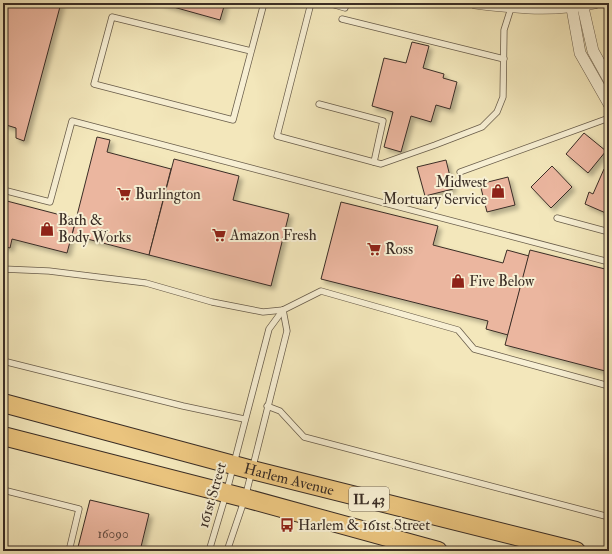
<svg xmlns="http://www.w3.org/2000/svg" width="612" height="554" font-family="'IM FELL Double Pica',serif">
<defs>
<filter id="shadow"><feDropShadow dx="3.5" dy="3.5" stdDeviation="2" flood-color="#0004"/></filter>
</defs>
<rect width="100%" height="100%" fill="#f3e7bb"/>
<filter id="stains"><feTurbulence type="fractalNoise" baseFrequency=".005" numOctaves="4"/><feColorMatrix values="0 0 0 0 .2 0 0 0 0 .09 0 0 0 0 .02 0 0 0 .5 -.17"/></filter>
<radialGradient id="worn" r=".72"><stop offset=".6" stop-color="#630" stop-opacity="0"/><stop offset="1" stop-color="#630" stop-opacity=".3"/></radialGradient>
<g fill="#ebb69f" stroke="#3a2d25" filter="url(#shadow)">
<polygon points="3,3 61,3 24,141 16,138 16,128 3,124"/>
<polygon points="159,3 225,3 220,20"/>
<polygon points="412,42 429,46 423,68 444,74 443,78 457,82 450,109 436,105 431,122 411,116 401,152 384,147 393,112 372,106 384,58 406,63"/>
<polygon points="584,133 606,151 588,173 566,154"/>
<polygon points="97,137 110,140 107,152 171,169 149,255 72,235"/>
<polygon points="174,159 239,176 233,200 289,214 271,286 149,255"/>
<polygon points="446,160 453,189 425,196 417,167"/>
<polygon points="552,166 572,187 551,208 531,187"/>
<polygon points="604,169 609,171 609,220 606,219 608,214 585,204 589,192 593,194"/>
<polygon points="508,177 515,205 487,212 480,184"/>
<polygon points="3,200 76,219 67,253 12,239 10,248 3,246"/>
<polygon points="341,202 438,226 433,245 503,263 507,250 529,256 508,335 486,329 488,321 321,279"/>
<polygon points="530,250 609,270 609,372 505,345"/>
<polygon points="90,500 149,514 140,551 77,551"/>
</g>
<g fill="none" stroke-linecap="round" stroke-linejoin="round">
<defs>
<g id="service">
<polyline points="311,3 277,136 381,164 435,145 482,127 497,112 503,97 504,30 511,8"/>
<polyline points="328,3 345,8"/>
<polyline points="342,19 504,59"/>
<polyline points="251,51 112,17 94,84 233,120 264,3"/>
<polyline points="319,104 383,121 374,162"/>
<polyline points="460,172 609,118"/>
<polyline points="3,190 50,202 72,121 609,262"/>
<polyline points="557,218 609,232"/>
<polyline points="3,269 49,271 146,283 212,302 263,312 283,310 321,291 458,330 474,349 609,386"/>
<polyline points="3,361 183,406 244,419"/>
<polyline points="267,406 280,411 304,437 609,517"/>
<polyline points="3,490 79,509 69,551"/>
<polyline points="209,551 226,494 269,329 283,310"/>
<polyline points="227,551 245,498 287,331 283,310"/>
</g>
<g id="minor">
<path d="M475,3C515,8 554,12 595,3"/>
<polyline points="571,3 580,53 609,104"/>
<polyline points="582,3 593,51 609,80"/>
</g>
<g id="primary">
<path id="s1" d="M3,403L252,470L576,551"/>
<polyline points="3,436 245,498 438,551"/>
</g>
</defs>
<use href="#service" stroke="#685c4a" stroke-width="7"/>
<use href="#minor" stroke="#685c4a" stroke-width="12"/>
<use href="#primary" stroke="#3a2d25" stroke-width="20"/>
<use href="#service" stroke="#f7efd3" stroke-width="5.5"/>
<use href="#minor" stroke="#f7efd3" stroke-width="11"/>
<use href="#primary" stroke="#eac47e" stroke-width="18"/>
</g>
<defs>
<symbol id="shop-bare" viewBox="-9 -9 18 18"><path d="M-5-2.5h2.3a2.7 3.5 0 0 1 5.4 0H5L5.5 6h-11ZM-1.5-2.5h3a1.5 2.3 0 0 0-3 0Z" fill="#8f2418" stroke="#f7efd3" stroke-width="2.5" paint-order="stroke"/></symbol>
<symbol id="supermarket-bare" viewBox="-9 -9 18 18"><path d="M-6-5.5h2.5l.6 2H6L4.5 2H-2.5L-4.4-4H-6ZM-1.5 3.2a1.3 1.3 0 1 0 .1 0ZM3 3.2a1.3 1.3 0 1 0 .1 0Z" fill="#8f2418" stroke="#f7efd3" stroke-width="2.5" paint-order="stroke"/></symbol>
<symbol id="bus-bare" viewBox="-9 -9 18 18"><path d="M-5-6H5V4H4V6H2V4H-2V6H-4V4H-5ZM-3.5-4V0h7V-4ZM-3.5 1.2v1.5H-2V1.2ZM2 1.2v1.5H3.5V1.2Z" fill="#8f2418" stroke="#f7efd3" stroke-width="2.5" paint-order="stroke"/></symbol>
</defs>
<g fill-rule="evenodd">
<use href="#shop-bare" x="488" y="181" width="20" height="20"/>
<use href="#supermarket-bare" x="114" y="184" width="20" height="20"/>
<use href="#shop-bare" x="37" y="219" width="20" height="20"/>
<use href="#supermarket-bare" x="209" y="225" width="20" height="20"/>
<use href="#supermarket-bare" x="364" y="239" width="20" height="20"/>
<use href="#shop-bare" x="448" y="271" width="20" height="20"/>
<use href="#bus-bare" x="277" y="515" width="20" height="20"/>
</g>
<g text-anchor="middle" stroke-width="4" stroke-linejoin="round" paint-order="stroke">
<g font-size="13" fill="#664f44">
<text x="113" y="538">16090</text>
</g>
<rect fill="#f7efd3" stroke="#736759" stroke-width="1" x="349" y="487" width="40" height="24" rx="3"/>
<g font-size="14" font-weight="bold" fill="#3a2d25">
<text x="369" y="504">IL 43</text>
</g>
<g font-size="15" fill="#3a2d25" stroke="#f7efd3" text-anchor="start">
<text x="487" y="187" text-anchor="end">Midwest<tspan x="487" dy="17">Mortuary Service</tspan></text>
<text x="135" y="199">Burlington</text>
<text x="58" y="225">Bath &amp;<tspan x="58" dy="17">Body Works</tspan></text>
<text x="230" y="240">Amazon Fresh</text>
<text x="385" y="254">Ross</text>
<text x="469" y="286">Five Below</text>
<text x="298" y="530">Harlem &amp; 161st Street</text>
</g>
<g font-size="15" fill="#3a2d25" stroke="#f7efd3">
<text dy="5" stroke="none"><textPath href="#s1" startOffset="296">Harlem Avenue</textPath></text>
<text transform="translate(212 495) rotate(-74)" y="5">161st Street</text>
</g>
</g>
<rect width="612" height="554" fill="none" stroke="#f3e7bb" stroke-width="16"/>
<rect x="4" y="4" width="604" height="546" fill="none" stroke="#3a2d25" stroke-width="2"/>
<rect x="8" y="8" width="596" height="538" fill="none" stroke="#3a2d25"/>
<rect width="100%" height="100%" filter="url(#stains)"/>
<rect width="100%" height="100%" fill="url(#worn)"/>
</svg>
